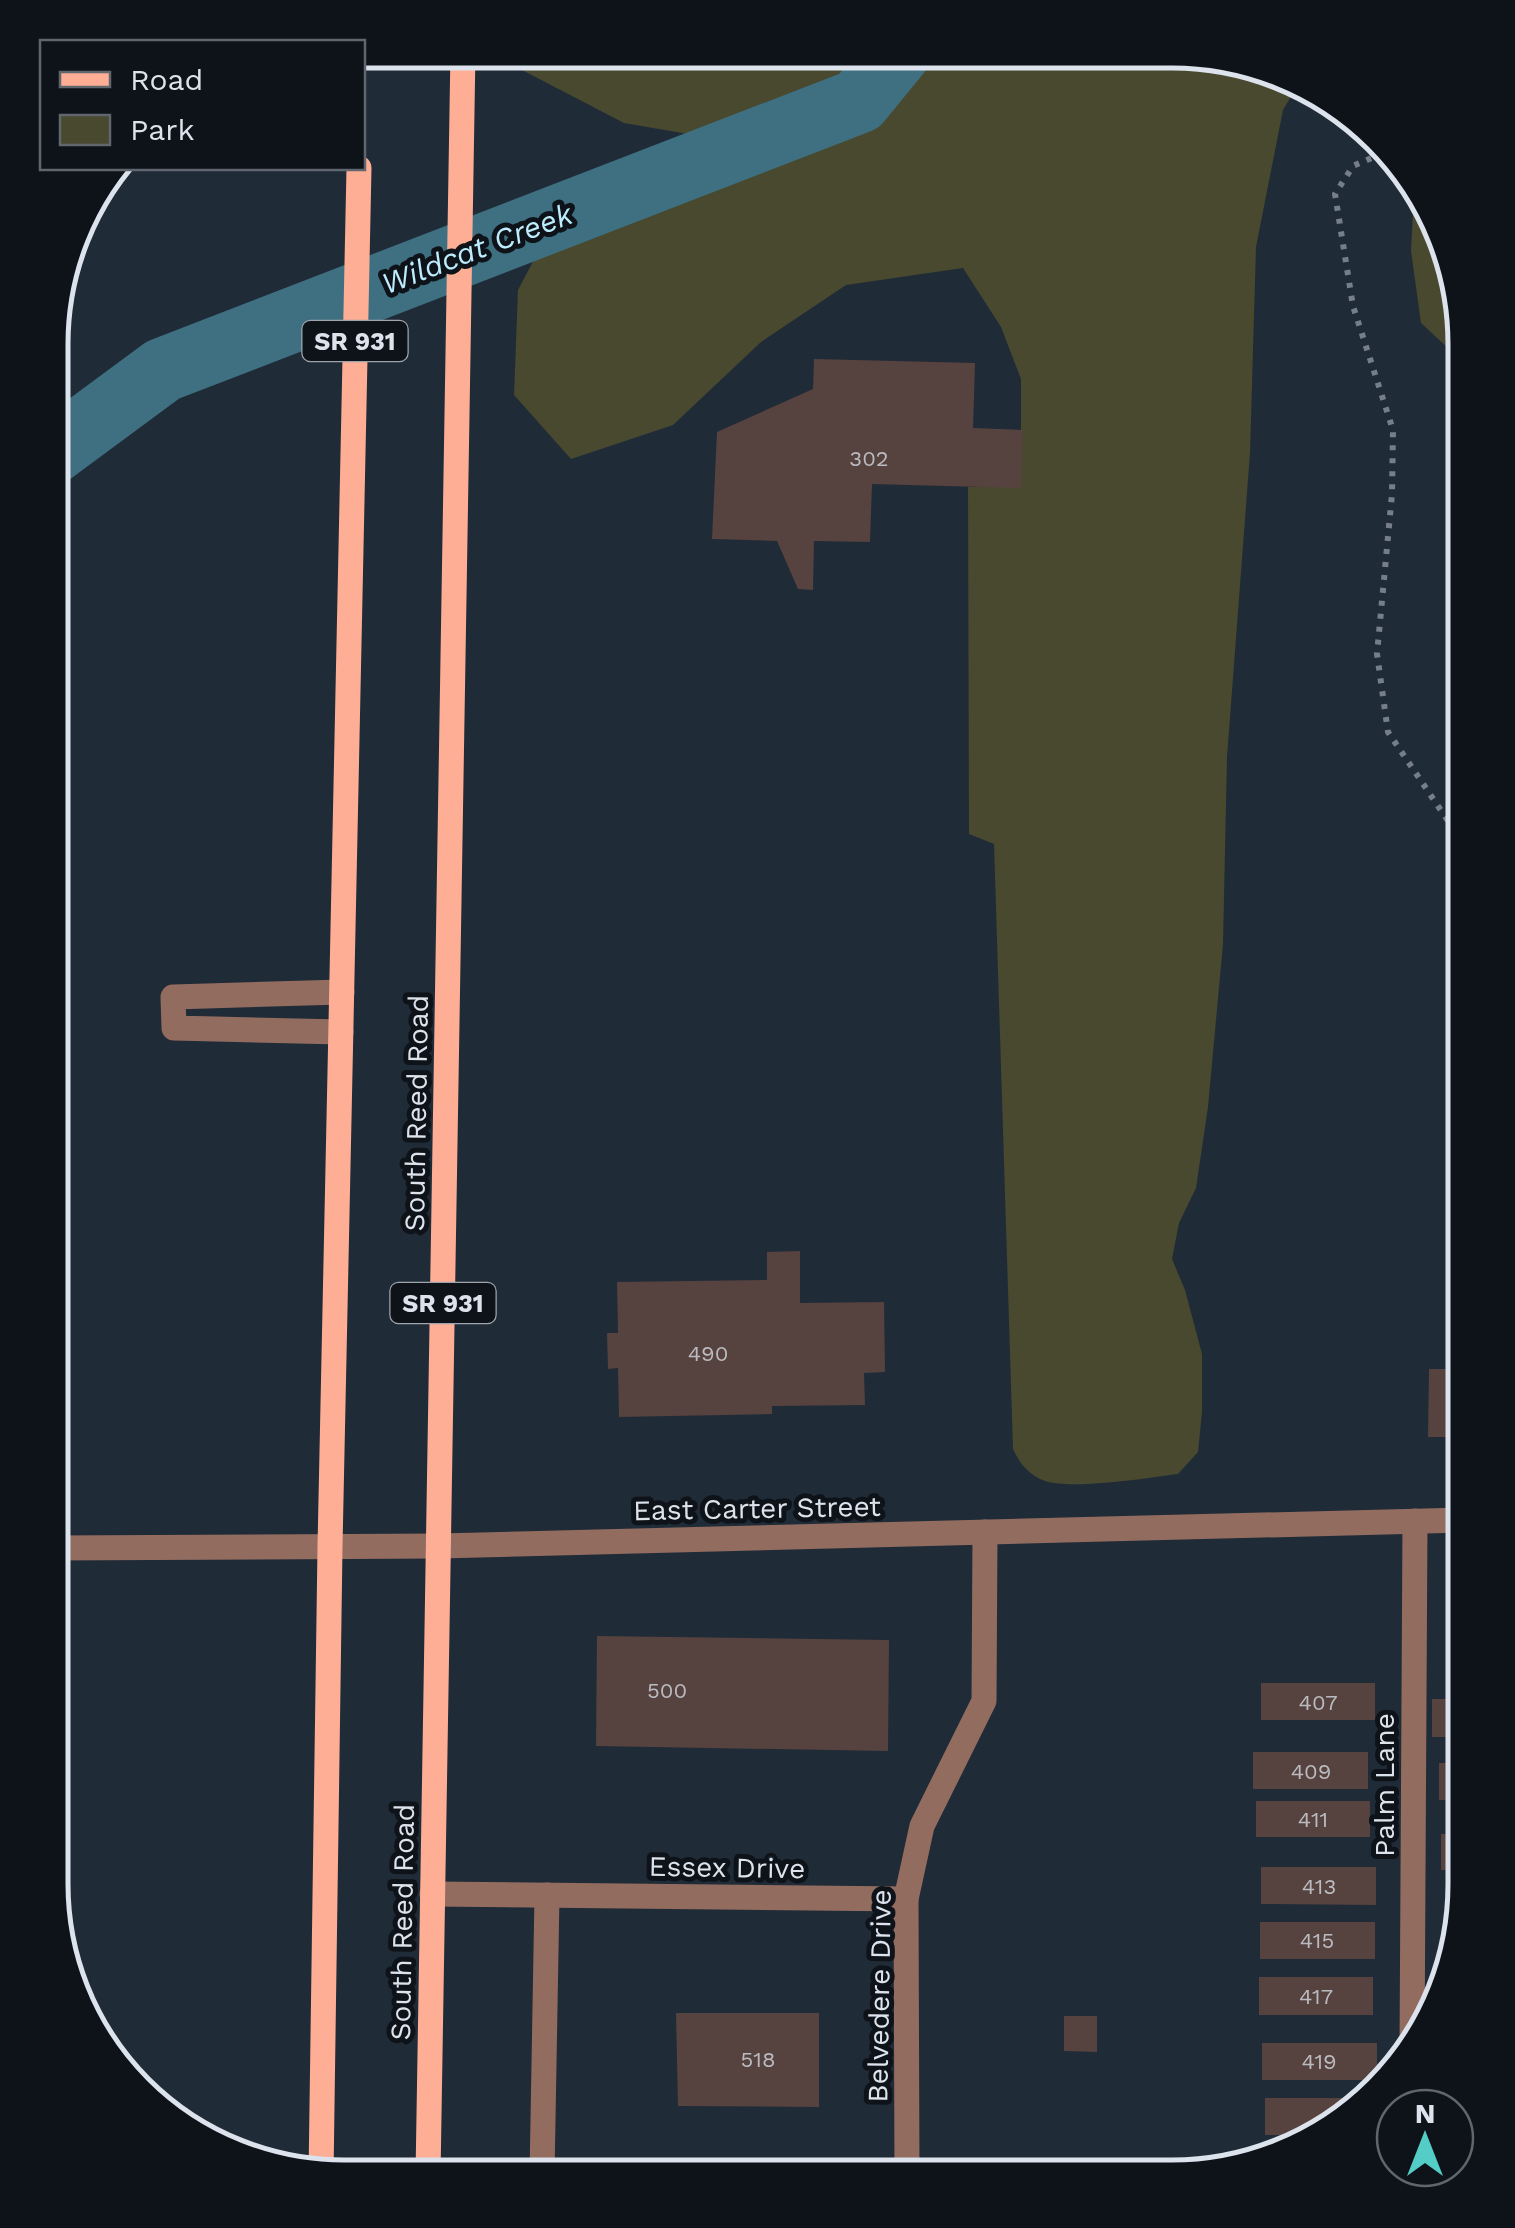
<svg xmlns="http://www.w3.org/2000/svg" width="1515" height="2228" font-family="'Work Sans',sans-serif">
<rect width="100%" height="100%" fill="#202b38"/>
<g fill="#48492e">
<path d="M519,51L1210,53L1296,88L1283,110L1256,247L1250,453L1227,757L1223,944L1208,1107L1196,1188L1179,1223L1172,1259L1185,1290L1202,1354V1412L1198,1452L1178,1474C1148,1478 1072,1490 1045,1481C1029,1475 1020,1464 1013,1449L994,844L969,834L968,487H1021V379L1001,327L963,268L846,285L761,342L673,425L571,459L514,395L518,290L556,218L746,144L624,123L520,69Z"/>
<polygon points="1414,193 1442,231 1465,343 1465,364 1421,323 1411,251"/>
</g>
<g fill="none" stroke-linecap="round" stroke-linejoin="round">
<polyline stroke="#3e7081" stroke-width="65" points="52,452 163,370 859,101 899,52"/>
</g>
<g fill="#56423e">
<polygon points="814,359 975,363 973,428 1023,430 1021,488 872,484 870,542 814,541 813,590 798,589 777,541 712,539 717,432 813,389"/>
<polygon points="800,1251 800,1303 884,1302 885,1372 864,1373 865,1405 772,1406 772,1414 619,1417 618,1368 608,1369 607,1333 618,1333 617,1282 767,1280 767,1252"/>
<polygon points="1429,1369 1465,1369 1465,1437 1428,1437"/>
<rect x="1456" y="1624" width="8" height="37"/>
<polygon points="597,1636 889,1640 888,1751 596,1746"/>
<rect x="1261" y="1683" width="114" height="37"/>
<rect x="1432" y="1699" width="32" height="38"/>
<rect x="1253" y="1752" width="115" height="37"/>
<rect x="1439" y="1763" width="25" height="37"/>
<rect x="1256" y="1801" width="114" height="36"/>
<rect x="1441" y="1834" width="23" height="36"/>
<polygon points="1261,1867 1376,1867 1376,1905 1261,1904"/>
<polygon points="1443,1919 1459,1919 1446,1957 1443,1957"/>
<rect x="1260" y="1922" width="115" height="37"/>
<rect x="1259" y="1977" width="114" height="38"/>
<polygon points="676,2013 819,2013 819,2107 678,2106"/>
<polygon points="1064,2016 1097,2016 1097,2052 1064,2051"/>
<rect x="1262" y="2043" width="115" height="37"/>
<polygon points="1265,2098 1354,2098 1309,2135 1265,2135"/>
</g>
<g fill="none" stroke-linecap="round" stroke-linejoin="round">
<polyline stroke="#757e89" stroke-width="6" stroke-dasharray="5 8" stroke-linecap="butt" points="1383,153 1353,166 1335,194 1353,306 1393,430 1392,494 1377,654 1388,732 1465,846"/>
<g stroke="#936c60" stroke-width="25">
<polyline points="341,1032 174,1028 173,997 342,992"/>
<polyline points="51,1548 439,1546 1464,1520"/>
<polyline points="432,1894 906,1899"/>
<polyline points="1412,2051 1415,1521"/>
<polyline points="542,2176 547,1895"/>
<polyline points="907,2177 906,1899 922,1826 984,1701 985,1532"/>
</g>
<g stroke="#feae94" stroke-width="25">
<polyline points="321,2176 330,1547 359,168"/>
<polyline points="428,2176 463,50"/>
</g>
</g>
<g text-anchor="middle" stroke-width="10" stroke-linejoin="round" paint-order="stroke">
<g font-size="22" fill="#babbc0">
<text x="869" y="466">302</text>
<text x="708" y="1361">490</text>
<text x="667" y="1698">500</text>
<text x="1318" y="1710">407</text>
<text x="1311" y="1779">409</text>
<text x="1313" y="1827">411</text>
<text x="1319" y="1894">413</text>
<text x="1317" y="1948">415</text>
<text x="1316" y="2004">417</text>
<text x="758" y="2067">518</text>
<text x="1319" y="2069">419</text>
</g>
<g fill="#0e1319" stroke="#9ea5ad" stroke-width="2.5">
<rect x="302.5" y="321" width="105" height="40" rx="8"/>
<rect x="390.5" y="1283" width="105" height="40" rx="8"/>
</g>
<g font-size="25" font-weight="bold" fill="#dce3ec">
<text x="355" y="350">SR 931</text>
<text x="443" y="1312">SR 931</text>
</g>
<g font-size="28" fill="#dce3ec" stroke="#0e1319">
<text transform="translate(416 1113) rotate(-89)" y="10">South Reed Road</text>
<text transform="translate(757 1508) rotate(-1)" y="10">East Carter Street</text>
<text transform="translate(1384 1785) rotate(-90)" y="10">Palm Lane</text>
<text transform="translate(727 1867) rotate(1)" y="10">Essex Drive</text>
<text transform="translate(402 1922) rotate(-89)" y="10">South Reed Road</text>
<text transform="translate(879 1996) rotate(-89)" y="10">Belvedere Drive</text>
</g>
<g font-size="30" font-style="italic" fill="#bdecfd" stroke="#0e1319">
<text transform="translate(477 249) rotate(-21)" y="10">Wildcat Creek</text>
</g>
</g>
<path d="M0 0H1515V2228H0ZM344 68H1172A276 276 0 0 1 1448 344V1884A276 276 0 0 1 1172 2160H344A276 276 0 0 1 68 1884V344A276 276 0 0 1 344 68Z" fill="#0e1319" fill-rule="evenodd"/>
<path fill="none" stroke="#dce3ec" stroke-width="5" d="M344 68H1172A276 276 0 0 1 1448 344V1884A276 276 0 0 1 1172 2160H344A276 276 0 0 1 68 1884V344A276 276 0 0 1 344 68Z"/>
<rect x="40" y="40" width="325" height="130" fill="#0e1319" stroke="#60666d" stroke-width="2.5"/>
<rect x="60" y="72" width="50" height="15" fill="#feae94" stroke="#60666d" stroke-width="2.5"/>
<text x="130" y="90" font-size="30" fill="#dce3ec">Road</text>
<rect x="60" y="115" width="50" height="30" fill="#48492e" stroke="#60666d" stroke-width="2.5"/>
<text x="130" y="140" font-size="30" fill="#dce3ec">Park</text>
<g transform="translate(1425 2138)"><circle r="48" fill="#0e1319" stroke="#60666d" stroke-width="2.5"/>
<path d="M0-8L18 38L0 25L-18 38Z" fill="#54cdc7"/>
<text y="-15" font-size="28" font-weight="bold" text-anchor="middle" fill="#dce3ec">N</text>
</g>
</svg>
